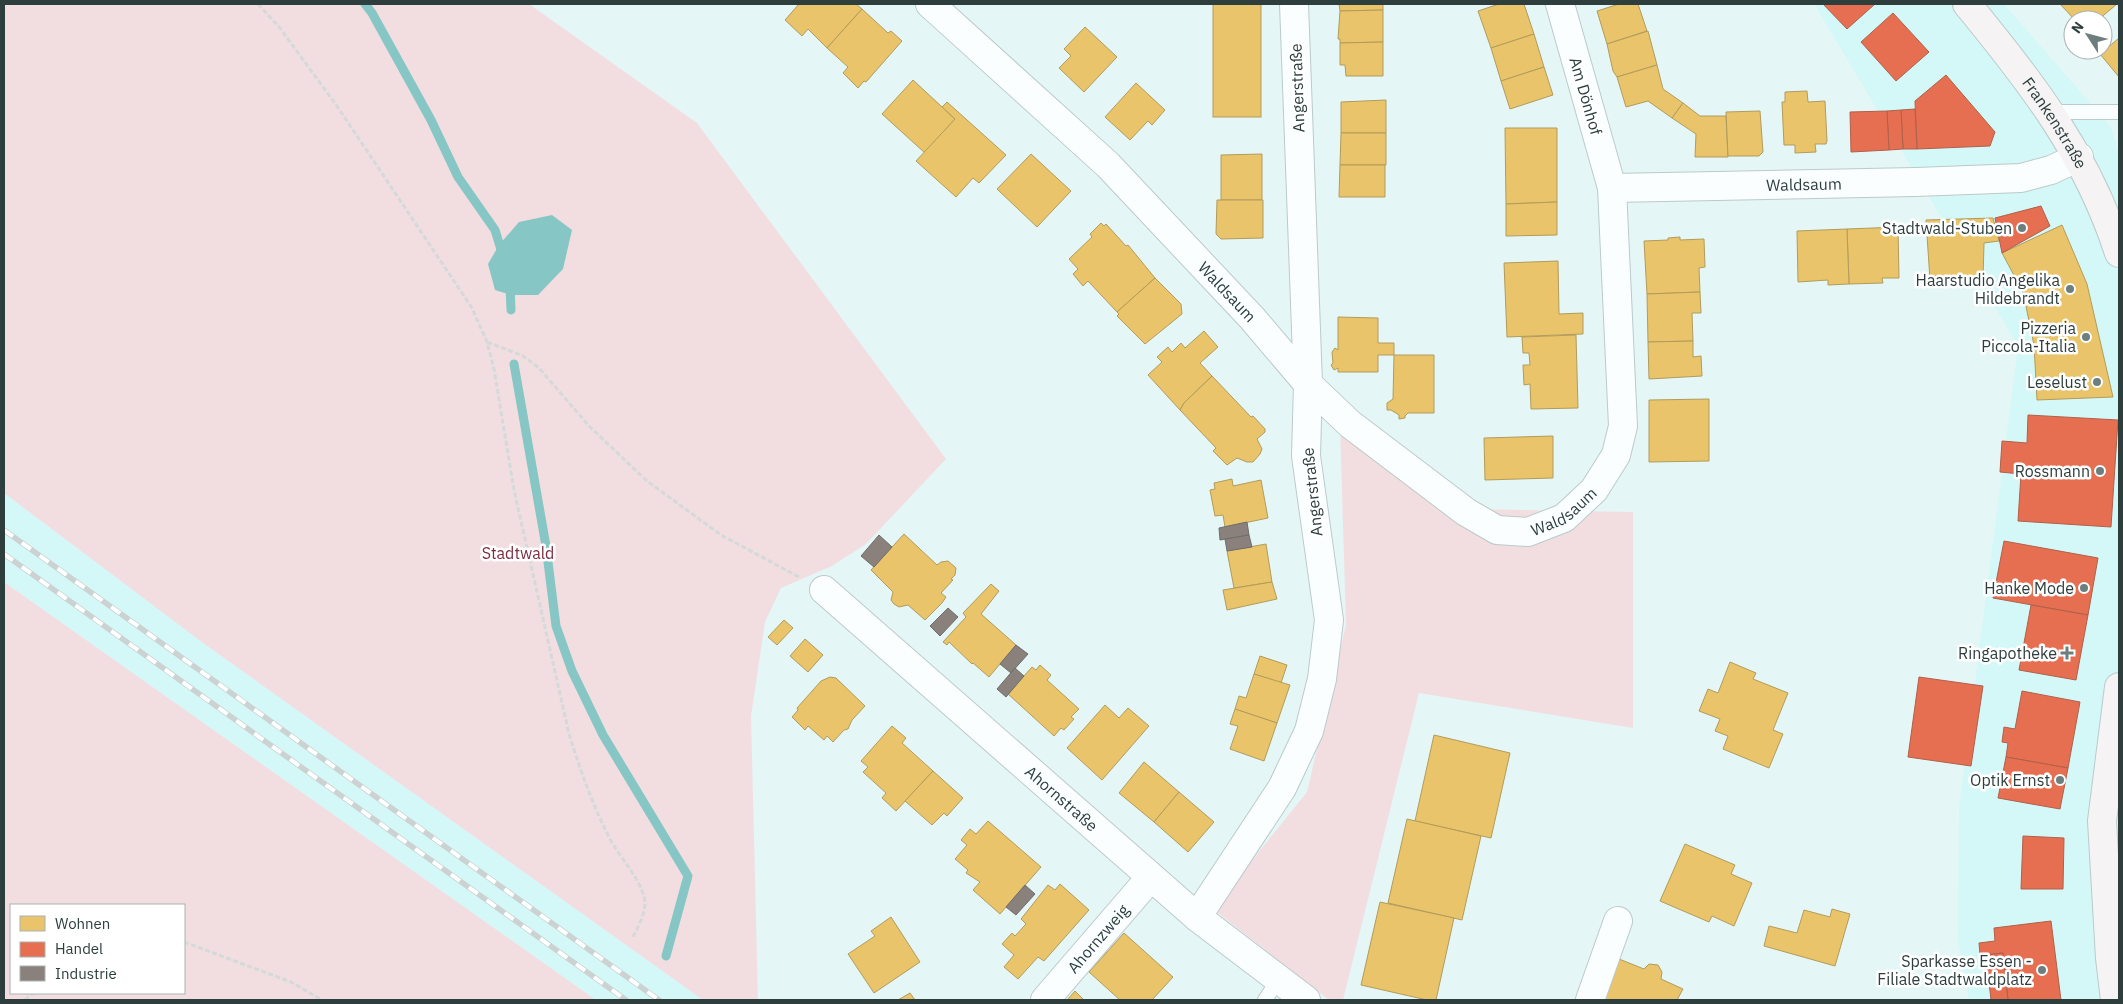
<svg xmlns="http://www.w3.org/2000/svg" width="2123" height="1004" font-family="'IBM Plex Sans',sans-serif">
<rect width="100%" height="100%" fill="#e5f6f6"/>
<g fill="#d4f8f7">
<polygon points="1814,4 2004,4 2111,127 2119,154 2119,1000 1969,1000 1958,939 1959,807 2018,346"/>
<polygon points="4,493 203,643 703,1000 596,1000 4,582"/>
</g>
<g fill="#f2dee1" fill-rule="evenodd">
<polygon points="4,4 529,4 697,123 946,459 866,544 832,566 781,588 765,622 751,716 758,1000 703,1000 203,643 4,493"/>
<polygon points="1340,424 1468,509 1633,512 1633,728 1419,693 1343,1000 1329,1000 1213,909 1307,792 1346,625"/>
<path d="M4,582L596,1000H4ZM11,905H184V993H11Z"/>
</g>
<polygon fill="#86c6c4" points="552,215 572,230 563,269 538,295 511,295 495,290 488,264 499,245 519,222"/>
<g fill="#e9c46a" stroke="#b19c5c">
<polygon points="799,4 856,4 862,9 827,48 808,29 802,36 785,20"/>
<rect x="1213" y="4" width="48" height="113"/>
<polygon points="1339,4 1383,4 1383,10 1340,11"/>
<polygon points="1499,4 1524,4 1534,34 1491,48 1478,11"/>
<polygon points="1619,4 1638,4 1647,31 1607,44 1597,11"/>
<polygon points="2060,4 2117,4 2098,20 2075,20"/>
<polygon points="862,9 888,33 891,31 902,41 866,82 864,81 858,88 843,73 848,67 827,48"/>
<polygon points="1383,10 1383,42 1340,43 1340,39 1338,39 1340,11"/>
<polygon points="1085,27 1117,57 1084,92 1059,68 1071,56 1064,49"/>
<polygon points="1648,31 1657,65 1617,77 1613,71 1607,44"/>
<polygon points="1534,34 1544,67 1501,81 1491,48"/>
<polygon points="2119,38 2119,77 2100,54"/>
<polygon points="1383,42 1383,76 1346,76 1345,65 1340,65 1340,43"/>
<polygon points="1657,65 1663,89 1683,103 1672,118 1648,101 1626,107 1617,77"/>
<polygon points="1544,67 1553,95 1510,109 1501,81"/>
<polygon points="913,80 955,119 925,153 882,114"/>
<polygon points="1136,83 1165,110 1152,125 1148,121 1130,140 1105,117"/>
<polygon points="1807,91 1808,102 1825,101 1827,141 1826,144 1815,144 1816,152 1795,153 1795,145 1784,145 1782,102 1785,102 1785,92"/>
<polygon points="1386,100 1386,133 1341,133 1341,102"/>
<polygon points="947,102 1006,155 979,183 973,178 956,197 916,161 955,119 942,107"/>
<polygon points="1683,103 1700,116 1726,116 1728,157 1695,157 1696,134 1672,118"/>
<polygon points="1760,111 1763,152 1759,156 1728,156 1726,112"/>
<polygon points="1505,128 1557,128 1557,202 1506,204"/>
<polygon points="1341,133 1386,133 1386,165 1340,165"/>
<polygon points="1031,154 1071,191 1037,227 997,189"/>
<polygon points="1262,154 1262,200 1221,200 1221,155"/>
<polygon points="1340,165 1385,165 1385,197 1339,197"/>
<polygon points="1217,200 1263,200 1263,238 1221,239 1216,234"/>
<polygon points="1557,202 1557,235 1506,236 1506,204"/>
<polygon points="1993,218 1999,241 1984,243 1983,280 1930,280 1926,220"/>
<polygon points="1101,223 1104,226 1106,224 1126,246 1128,245 1155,278 1117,312 1088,281 1083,286 1073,274 1078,269 1069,259 1092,237 1090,234"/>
<polygon points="2062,225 2087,284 2113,397 2037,400 2034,345 2023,292 2002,253"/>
<polygon points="1898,227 1899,278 1882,278 1883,283 1849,284 1847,229"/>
<polygon points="1847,229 1849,284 1828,285 1828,280 1798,282 1797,231"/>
<polygon points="1680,237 1680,240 1704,239 1705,267 1699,268 1700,292 1647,294 1644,241 1668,240 1668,238"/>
<polygon points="1558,261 1559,314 1583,313 1583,334 1507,337 1504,263"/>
<polygon points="1155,278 1181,304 1182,314 1145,344 1117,316 1119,314 1117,312"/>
<polygon points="1700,292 1701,313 1692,313 1693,341 1648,342 1647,294"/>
<polygon points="1338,317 1378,318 1378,343 1394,343 1394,355 1378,355 1378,372 1338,372 1338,368 1334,370 1331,365 1333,363 1332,352 1335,348 1338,350"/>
<polygon points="1204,331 1218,347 1200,363 1212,376 1184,403 1180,410 1148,375 1162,362 1157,357 1168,347 1172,352 1181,343 1185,348"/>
<polygon points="1576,335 1578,408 1531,409 1530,384 1524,385 1523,365 1530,365 1529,353 1523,353 1522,337"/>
<polygon points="1693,341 1693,357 1701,356 1702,376 1649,379 1648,342"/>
<polygon points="1394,355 1434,355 1434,413 1408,413 1405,416 1405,418 1399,419 1399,415 1391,410 1387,410 1387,403 1393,399"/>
<polygon points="1212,376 1251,417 1253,416 1265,429 1265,432 1257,439 1262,449 1260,454 1253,462 1247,462 1237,458 1227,465 1213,451 1216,448 1180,410 1184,403"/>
<polygon points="1709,399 1709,461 1649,462 1649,400"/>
<polygon points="1553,436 1553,478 1485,480 1484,438"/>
<polygon points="1232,479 1233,486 1261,480 1268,518 1225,527 1223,515 1215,516 1210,490 1215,489 1214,483"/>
<polygon points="904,534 937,565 941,562 948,561 956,568 955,575 951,579 953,580 941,593 946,597 942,603 925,620 908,605 899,607 894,604 891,600 893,592 871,570"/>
<polygon points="1266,544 1272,582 1234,588 1227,551"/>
<polygon points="1272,582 1277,599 1227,610 1223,590"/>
<polygon points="991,584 999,591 981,614 1016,645 989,677 973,663 972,664 949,642 947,645 943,642 966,617 963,613"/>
<polygon points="784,620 793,628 777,645 768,637"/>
<polygon points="805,639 823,655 808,672 790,656"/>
<polygon points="1260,656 1287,665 1281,683 1254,674"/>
<polygon points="1730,662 1756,673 1753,679 1788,693 1773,730 1783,734 1769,768 1723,749 1728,736 1715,731 1720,719 1699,711 1708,689 1718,693"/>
<polygon points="1040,665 1051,675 1047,680 1079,709 1071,717 1074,719 1064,730 1061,728 1054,736 1008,694 1032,667 1036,670"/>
<polygon points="1254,674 1290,685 1277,723 1235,709 1239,696 1246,698"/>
<polygon points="830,677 836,678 865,706 852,720 848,729 844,730 833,742 827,736 824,740 808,726 805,730 792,717 798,710 797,708 821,681"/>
<polygon points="1105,705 1119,718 1128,708 1149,726 1102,780 1067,748"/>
<polygon points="1235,709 1277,723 1264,761 1230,749 1238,726 1230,724"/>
<polygon points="892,726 906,738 902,743 933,771 896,811 882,798 886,793 863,772 868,767 861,761"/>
<polygon points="1434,735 1510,753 1491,838 1415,821"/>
<polygon points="1144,762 1179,792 1154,822 1119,793"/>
<polygon points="933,771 963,798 947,816 944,813 932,825 905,801"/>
<polygon points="1179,792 1214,822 1188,852 1154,822"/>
<polygon points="1407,819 1481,836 1462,920 1388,903"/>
<polygon points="988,821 1041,867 1000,914 973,890 980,882 966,873 968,870 955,859 967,845 961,840 970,829 976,834"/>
<polygon points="1685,844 1735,865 1731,874 1752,883 1734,926 1712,916 1709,922 1660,901"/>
<polygon points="1060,884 1089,910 1044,961 1038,957 1018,979 1004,967 1014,955 1002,944 1012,933 1015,936 1026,924 1021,919 1048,885 1055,890"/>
<polygon points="1380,902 1454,918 1436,1000 1427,1000 1361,985"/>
<polygon points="1832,909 1850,914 1835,966 1764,946 1769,926 1797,933 1804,910 1830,917"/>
<polygon points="891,917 920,962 874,993 848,954 875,936 871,931"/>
<polygon points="1124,933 1173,977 1152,1000 1120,1000 1089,972"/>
<polygon points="1619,959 1644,969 1649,964 1658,965 1662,972 1661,979 1683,989 1677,1000 1600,1000"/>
<polygon points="1075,991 1084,1000 1067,1000"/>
<polygon points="910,993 915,1000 898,1000"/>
</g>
<g fill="#e76f51" stroke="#af604b">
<polygon points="1823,4 1875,4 1847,29"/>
<polygon points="1893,13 1929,52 1896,81 1861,42"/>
<polygon points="1946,75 1995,132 1990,146 1917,149 1915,101"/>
<polygon points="1915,109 1917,149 1903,149 1901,110"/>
<polygon points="1901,110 1903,149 1889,150 1887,111"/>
<polygon points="1887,111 1889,150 1851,152 1850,112"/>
<polygon points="2041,206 2050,226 2002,253 1995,218"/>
<polygon points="2028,415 2118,420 2111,527 2018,521 2021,474 2000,472 2002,441 2027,443"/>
<polygon points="2004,541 2098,558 2088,615 1993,598"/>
<polygon points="2031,605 2088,615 2076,680 2019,670"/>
<polygon points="1919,677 1983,686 1971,766 1908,757"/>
<polygon points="2022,691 2080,702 2068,768 2006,757 2008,743 2002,742 2004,727 2015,729"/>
<polygon points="2006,757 2068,768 2060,809 1998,798"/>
<polygon points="2023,836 2064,838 2063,889 2021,889"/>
<polygon points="2051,921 2061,1000 2008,1000 2003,953 1980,955 1979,943 1995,941 1994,928"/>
<polygon points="2003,953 2008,1000 1991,1000 1986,955"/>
</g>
<g fill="#8a817c" stroke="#6e6d69">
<polygon points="1247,522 1249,535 1220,540 1219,528"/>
<polygon points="879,535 892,547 874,567 861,556"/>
<polygon points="1249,535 1252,547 1227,551 1225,539"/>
<polygon points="948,608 958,617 940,636 930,626"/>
<polygon points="1016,645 1028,654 1011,673 1000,664"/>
<polygon points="1015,668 1024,676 1006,697 997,689"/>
<polygon points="1025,885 1035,894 1016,915 1006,907"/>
</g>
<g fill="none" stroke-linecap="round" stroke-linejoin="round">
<g stroke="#86c6c4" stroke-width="9">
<polyline points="365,4 372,13 431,120 458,177 495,230 503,256"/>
<polyline points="510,285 511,310"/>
<polyline points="514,364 546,546 556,626 572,671 603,735 688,876 666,956"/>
</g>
<defs>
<g id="lane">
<polyline points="2051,112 2119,112"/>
<polyline points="1265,1000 1278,980"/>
</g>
<g id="street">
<path id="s1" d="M930,4L1108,165L1252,318L1308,384L1350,424L1466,512L1497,530L1528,532L1564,518L1594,490L1616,455L1623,426L1612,188L1560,4"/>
<path id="s2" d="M1612,188L1916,182L2021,178L2051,170L2079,157"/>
<path id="s3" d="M824,590L1197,917L1306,1000"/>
<polyline points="1197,917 1282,788 1309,731 1322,679 1329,620 1306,456 1308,384 1294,4"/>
<path id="s4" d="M1045,1000L1151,877"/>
<polyline points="1590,1000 1618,921"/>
</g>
<g id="secondary">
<path id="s5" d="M1967,4C2032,83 2087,154 2119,253"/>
<polyline points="2115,1000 2110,958 2102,821 2119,687"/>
</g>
</defs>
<use href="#lane" stroke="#bbcaca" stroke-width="16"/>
<use href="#street" stroke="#bbcaca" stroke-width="30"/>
<use href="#secondary" stroke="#bbcaca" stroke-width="30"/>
<g stroke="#d4d9d9" stroke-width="3" stroke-dasharray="5 2.5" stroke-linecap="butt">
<path d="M258,4L280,28L339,109L472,308L487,342L494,369L514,490L569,734C580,769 592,804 609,837C619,857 637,874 644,896C648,911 638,926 632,939"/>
<polyline points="487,342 523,356 539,368 589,426 647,481 721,535 799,577"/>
<polyline points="184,942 291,982 322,1000"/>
<polyline points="25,1000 33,993"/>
</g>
<use href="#lane" stroke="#fbfefe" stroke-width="14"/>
<use href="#street" stroke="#fbfefe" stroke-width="28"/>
<use href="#secondary" stroke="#f5f3f4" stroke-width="28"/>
<defs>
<g id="rail">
<polyline points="4,530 659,1000"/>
<polyline points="4,554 626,1000"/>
</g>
</defs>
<use href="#rail" stroke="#ccd1d1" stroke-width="5.5"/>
<use href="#rail" stroke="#fff" stroke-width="4" stroke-dasharray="11" stroke-linecap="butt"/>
</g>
<g fill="#6d7e7e" stroke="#fff" stroke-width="2">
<circle cx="2022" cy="228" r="5"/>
<circle cx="2070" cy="289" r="5"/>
<circle cx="2086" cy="337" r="5"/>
<circle cx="2097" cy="382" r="5"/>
<circle cx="2100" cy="471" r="5"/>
<circle cx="2084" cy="588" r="5"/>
<path d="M2064.5 645.5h5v5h5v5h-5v5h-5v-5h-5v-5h5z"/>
<circle cx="2060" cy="780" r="5"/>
<circle cx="2042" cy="970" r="5"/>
</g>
<g text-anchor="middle" stroke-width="5" stroke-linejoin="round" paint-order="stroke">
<g font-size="16" fill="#2d3e3d" stroke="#fff">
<text transform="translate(1297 88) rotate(-92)" y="6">Angerstraße</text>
<text transform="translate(1586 96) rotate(74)" y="6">Am Dönhof</text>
<text dy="6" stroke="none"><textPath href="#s5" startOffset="148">Frankenstraße</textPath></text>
<text dy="6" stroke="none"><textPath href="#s2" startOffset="192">Waldsaum</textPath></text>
<text dy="6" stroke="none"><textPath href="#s1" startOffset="414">Waldsaum</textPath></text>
<text transform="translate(1312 492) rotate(-96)" y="6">Angerstraße</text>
<text dy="6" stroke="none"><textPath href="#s1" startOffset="849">Waldsaum</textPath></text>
<text dy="6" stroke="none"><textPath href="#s3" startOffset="316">Ahornstraße</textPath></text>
<text dy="6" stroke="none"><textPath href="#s4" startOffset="81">Ahornzweig</textPath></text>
</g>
<g font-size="16" fill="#2d3e3d" stroke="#fff" text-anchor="end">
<text x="2012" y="234">Stadtwald-Stuben</text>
<text x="2060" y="286">Haarstudio Angelika<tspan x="2060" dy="18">Hildebrandt</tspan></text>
<text x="2076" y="334">Pizzeria<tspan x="2076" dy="18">Piccola-Italia</tspan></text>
<text x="2087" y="388">Leselust</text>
<text x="2090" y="477">Rossmann</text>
<text x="2074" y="594">Hanke Mode</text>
<text x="2057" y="659">Ringapotheke</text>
<text x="2050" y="786">Optik Ernst</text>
<text x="2032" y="967">Sparkasse Essen -<tspan x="2032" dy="18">Filiale Stadtwaldplatz</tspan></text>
</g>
<g font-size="16" fill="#7c2d3e" stroke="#fff">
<text x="518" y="559">Stadtwald</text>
</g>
</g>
<rect width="2123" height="1004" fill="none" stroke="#2d3e3d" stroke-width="10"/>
<rect x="10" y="904" width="175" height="90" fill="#ffffff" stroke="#abb2b1"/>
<rect x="20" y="916" width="25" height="15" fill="#e9c46a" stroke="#abb2b1"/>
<text x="55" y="929" font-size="15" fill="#2d3e3d">Wohnen</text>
<rect x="20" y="942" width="25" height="15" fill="#e76f51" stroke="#abb2b1"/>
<text x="55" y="954" font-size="15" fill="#2d3e3d">Handel</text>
<rect x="20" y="966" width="25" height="15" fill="#8a817c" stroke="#abb2b1"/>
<text x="55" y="979" font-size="15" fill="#2d3e3d">Industrie</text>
<g transform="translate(2088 35) rotate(306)"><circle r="24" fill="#ffffff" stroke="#abb2b1"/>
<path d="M0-4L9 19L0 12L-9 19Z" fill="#6d7e7e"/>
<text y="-8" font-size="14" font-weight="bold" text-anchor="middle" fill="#2d3e3d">N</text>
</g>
</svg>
